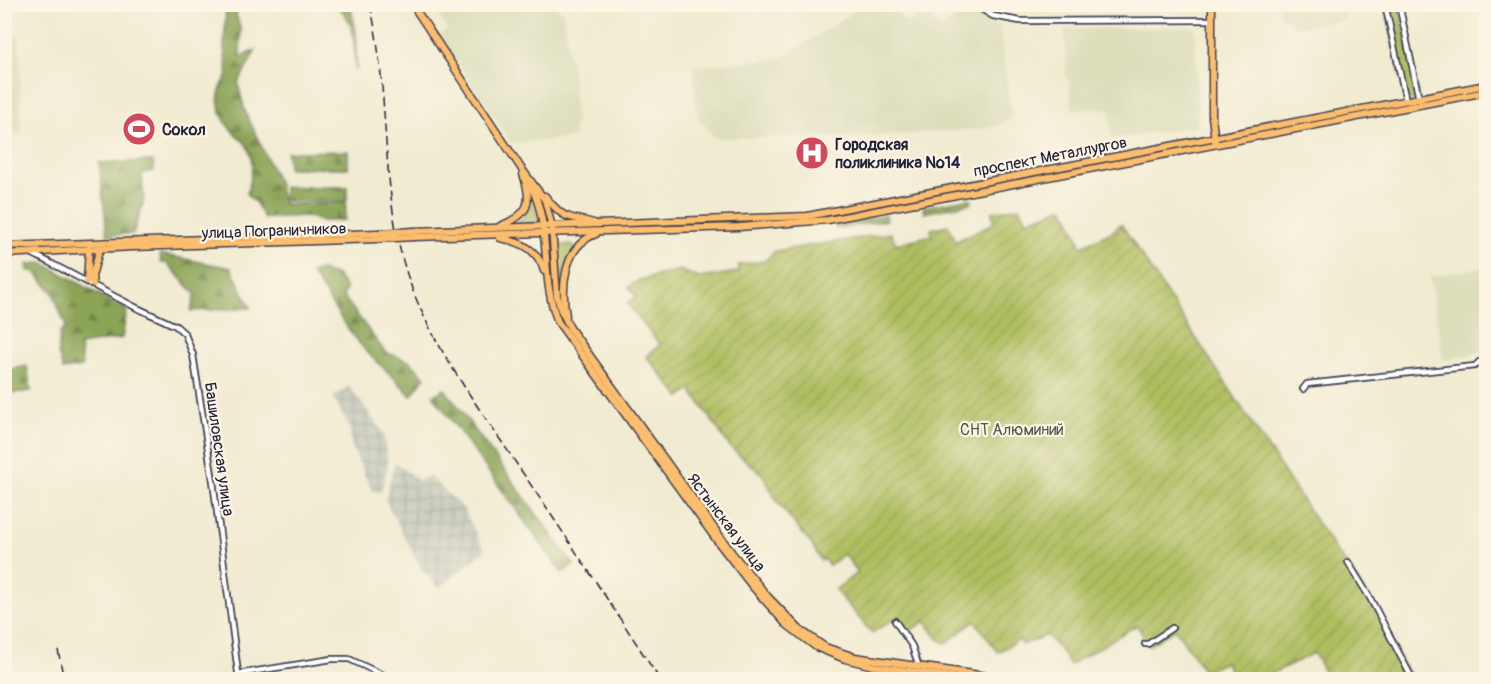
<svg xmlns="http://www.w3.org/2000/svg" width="1491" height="684" font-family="Pangolin,sans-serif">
<defs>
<pattern id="industrial-grid" width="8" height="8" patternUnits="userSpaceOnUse" patternTransform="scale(1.5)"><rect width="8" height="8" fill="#c2c6b9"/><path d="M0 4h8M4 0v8" fill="none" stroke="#a6aaa0"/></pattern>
<pattern id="forest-firs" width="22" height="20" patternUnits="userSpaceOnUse" patternTransform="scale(1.5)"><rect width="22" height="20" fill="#8ba456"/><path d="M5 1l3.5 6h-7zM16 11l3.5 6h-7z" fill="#718548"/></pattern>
<pattern id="park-dots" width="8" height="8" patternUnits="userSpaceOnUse" patternTransform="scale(1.5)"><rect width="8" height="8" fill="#afbd5f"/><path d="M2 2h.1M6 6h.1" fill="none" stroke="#96a253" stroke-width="1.8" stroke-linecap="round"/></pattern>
<pattern id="garden-furrows" width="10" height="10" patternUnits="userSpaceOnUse" patternTransform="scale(1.5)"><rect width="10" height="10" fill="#afbd5f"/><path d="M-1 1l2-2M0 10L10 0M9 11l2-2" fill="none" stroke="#96a253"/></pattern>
</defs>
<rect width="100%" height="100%" fill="#fcf5e5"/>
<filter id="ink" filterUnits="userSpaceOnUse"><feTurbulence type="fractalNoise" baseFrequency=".0167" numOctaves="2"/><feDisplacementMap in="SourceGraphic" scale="12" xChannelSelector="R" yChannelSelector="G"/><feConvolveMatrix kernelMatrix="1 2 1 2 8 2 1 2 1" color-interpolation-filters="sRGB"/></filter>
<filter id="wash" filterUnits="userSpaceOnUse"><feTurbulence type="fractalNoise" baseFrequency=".008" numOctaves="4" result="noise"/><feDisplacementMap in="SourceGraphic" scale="24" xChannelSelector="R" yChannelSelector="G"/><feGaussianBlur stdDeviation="1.35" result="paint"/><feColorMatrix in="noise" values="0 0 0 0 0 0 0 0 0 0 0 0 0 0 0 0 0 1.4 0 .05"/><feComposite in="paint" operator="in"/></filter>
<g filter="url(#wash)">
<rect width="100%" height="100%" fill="#f1ebd1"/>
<g fill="#dddebc">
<polygon points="431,5 553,5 563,12 573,81 576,123 574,124 574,138 511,143 439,35 448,29"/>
<polygon points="864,5 893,5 906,23 928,11 940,30 968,7 1001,26 1000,33 1012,118 994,127 981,129 891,135 790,138 715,138 697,117 693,66 781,59"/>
<polygon points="1279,5 1343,5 1346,20 1296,27 1281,17"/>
<polygon points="1195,27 1198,126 1112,139 1109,109 1072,110 1069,80 1066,79 1065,29"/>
<polygon points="20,36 21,134 5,135 4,37"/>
<polygon points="1486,267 1486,351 1443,360 1430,276"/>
</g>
<g fill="url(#industrial-grid)">
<polygon points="349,386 383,432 388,464 381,492 372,491 351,445 350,428 333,397"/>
<polygon points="395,462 419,481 429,476 463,508 485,551 439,588 422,570 385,500"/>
</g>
<g fill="#afbd5f" stroke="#68704d" stroke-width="1.5">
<polygon points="532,201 535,207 539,222 514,224 523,217"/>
<polygon points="557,245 572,245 575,247 565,268 560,292"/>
</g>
<g fill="url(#forest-firs)" stroke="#566348" stroke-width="1.5">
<path d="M226,5H241L236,14L241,31L240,57L256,50L238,84L245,111L278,182L283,204L346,203L345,220L323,221L305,216L264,218L256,203L247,195C249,184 254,168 251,157C246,137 238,140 229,127C215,108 215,94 228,75L224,49Z"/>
<path d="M334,5H350L356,30V71C354,48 357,17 334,5Z"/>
<polygon points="348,151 348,168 288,168 287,152"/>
<polygon points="153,161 154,171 142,173 144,201 133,234 107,235 99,163"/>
<rect x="284" y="187" width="63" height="14"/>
<polygon points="971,198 972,203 924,213 923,207"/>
<polygon points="886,215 887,220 836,229 835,224"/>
<polygon points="160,254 231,268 251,308 191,311 195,294 167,263 161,263"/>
<polygon points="43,263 127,310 122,338 80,345 82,367 63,370 58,354 60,333 66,327 53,293 34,271 28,271 27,264"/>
<path d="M319,270L338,276L346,289L343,296L385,352L409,361L425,377L411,396C397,379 380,366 365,350C344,327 329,298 311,273Z"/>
<polygon points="27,366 31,391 5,394 5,370"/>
<polygon points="445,389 574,565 562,573 433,395"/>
</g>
<polygon fill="url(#park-dots)" stroke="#68704d" stroke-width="1.5" points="1385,5 1399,5 1419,99 1406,101"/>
<path fill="url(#garden-furrows)" stroke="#68704d" stroke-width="1.5" d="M1020,207L1027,221L1064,207L1082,246L1112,232L1121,224L1336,551C1367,589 1388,636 1411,679H1328L1314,653L1261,679H1235L1225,662L1205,672L1175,629L1149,646L1137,625L1070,665L1057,645H1055L1047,635L1023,645L1019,640L998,652L975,621L946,643L938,639L925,621L906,634L895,618L872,633L835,590L858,572L844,554L829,566L824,559L821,561L812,545L778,503L763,475L730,447L691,390L680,397L646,356L660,345L627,303L636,297L629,287L640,280L680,270L699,278L738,272V265L765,261L775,251L891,233L896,244L932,235L931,229L948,225L956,241L994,223L992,212Z"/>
</g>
<g filter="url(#ink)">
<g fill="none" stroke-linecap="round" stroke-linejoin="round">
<defs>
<g id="minor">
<polyline points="973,4 993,16 1020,21 1212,20"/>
<polyline points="1385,4 1406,101"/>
<polyline points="1399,4 1419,99"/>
<polyline points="33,254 135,307 176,326 185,334 193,355 213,481 239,680"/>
<polyline points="1303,389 1307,384 1475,366 1479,362 1486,361"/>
<polyline points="1348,562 1370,598 1413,680"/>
<polyline points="895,621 912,646 919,667"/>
<polyline points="1145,644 1148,644 1172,628"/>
<polyline points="238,674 332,659 349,659 394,680"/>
</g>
<g id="major">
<polyline points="412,4 521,168 545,200 552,227 557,296 561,310 570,328 732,553 768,597 799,629 825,647 855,657 1014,680"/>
<polyline points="1212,4 1212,117 1215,141"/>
<path d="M530,184C553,227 539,277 558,322L721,546L752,586L786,624L816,647L845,659L873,666L973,680"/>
<path d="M545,196C564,220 566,216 594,223"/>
<path d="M500,226C529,215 533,203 523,174"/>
<polyline points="414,231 807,216 1486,85"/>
<polyline points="414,237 739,227 828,220 1486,92"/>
<path d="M500,238C521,242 538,249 544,271"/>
<polyline points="4,246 378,233"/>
<polyline points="4,254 133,247 378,239"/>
<polyline points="87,281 89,249"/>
<polyline points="93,285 92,276 100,248"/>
<path d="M566,316C561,288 563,246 596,234"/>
</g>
</defs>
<use href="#minor" stroke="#414052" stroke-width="8"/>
<use href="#major" stroke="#414052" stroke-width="9"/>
<use href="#minor" stroke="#fff" stroke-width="4.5"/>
<use href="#major" stroke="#fbbd6e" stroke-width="6"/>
<g stroke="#22223b" stroke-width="1.5" stroke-dasharray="9 4.5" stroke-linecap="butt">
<path d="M370,4C389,86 381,172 401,253C420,331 472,397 516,463C565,535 613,607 660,680"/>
<polyline points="58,650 64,680"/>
</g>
<defs>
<g id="major-bridge">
<polyline points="378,233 414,231"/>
<polyline points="378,239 414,237"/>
</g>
</defs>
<use href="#major-bridge" stroke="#414052" stroke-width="9" stroke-linecap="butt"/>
<use href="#major-bridge" stroke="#fbbd6e" stroke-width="6"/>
</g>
</g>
<defs>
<symbol id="stadium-disc" viewBox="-11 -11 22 22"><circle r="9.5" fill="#d1495b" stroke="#fcf5e5"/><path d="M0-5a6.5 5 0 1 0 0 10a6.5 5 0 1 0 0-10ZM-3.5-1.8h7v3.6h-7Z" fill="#fff"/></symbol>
<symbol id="hospital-disc" viewBox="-11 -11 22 22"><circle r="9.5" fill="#d1495b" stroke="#fcf5e5"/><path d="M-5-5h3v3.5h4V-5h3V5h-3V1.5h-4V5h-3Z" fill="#fff"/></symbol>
</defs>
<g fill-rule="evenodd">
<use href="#stadium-disc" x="120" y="110" width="38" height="38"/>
<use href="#hospital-disc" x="793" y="134" width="38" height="38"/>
</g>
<g text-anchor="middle" stroke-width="4.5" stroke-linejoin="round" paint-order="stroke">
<g font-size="16" font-weight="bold" fill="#22223b" stroke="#fcf5e5" text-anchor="start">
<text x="162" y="135">Сокол</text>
<text x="835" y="150">Городская<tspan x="835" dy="18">поликлиника №14</tspan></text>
</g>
<g font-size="16" fill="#22223b" stroke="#fcf5e5">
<text transform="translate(1050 156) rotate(-11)" y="6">проспект Металлургов</text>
<text transform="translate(274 230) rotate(-2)" y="6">улица Пограничников</text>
<text transform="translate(220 449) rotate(82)" y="6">Башиловская улица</text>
<text transform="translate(727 522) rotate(53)" y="6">Ястынская улица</text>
</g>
<g font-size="16" fill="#535848" stroke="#fcf5e5">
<text x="1012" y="435">СНТ Алюминий</text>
</g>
</g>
<rect width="1491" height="684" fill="none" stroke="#fcf5e5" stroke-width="24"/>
</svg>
